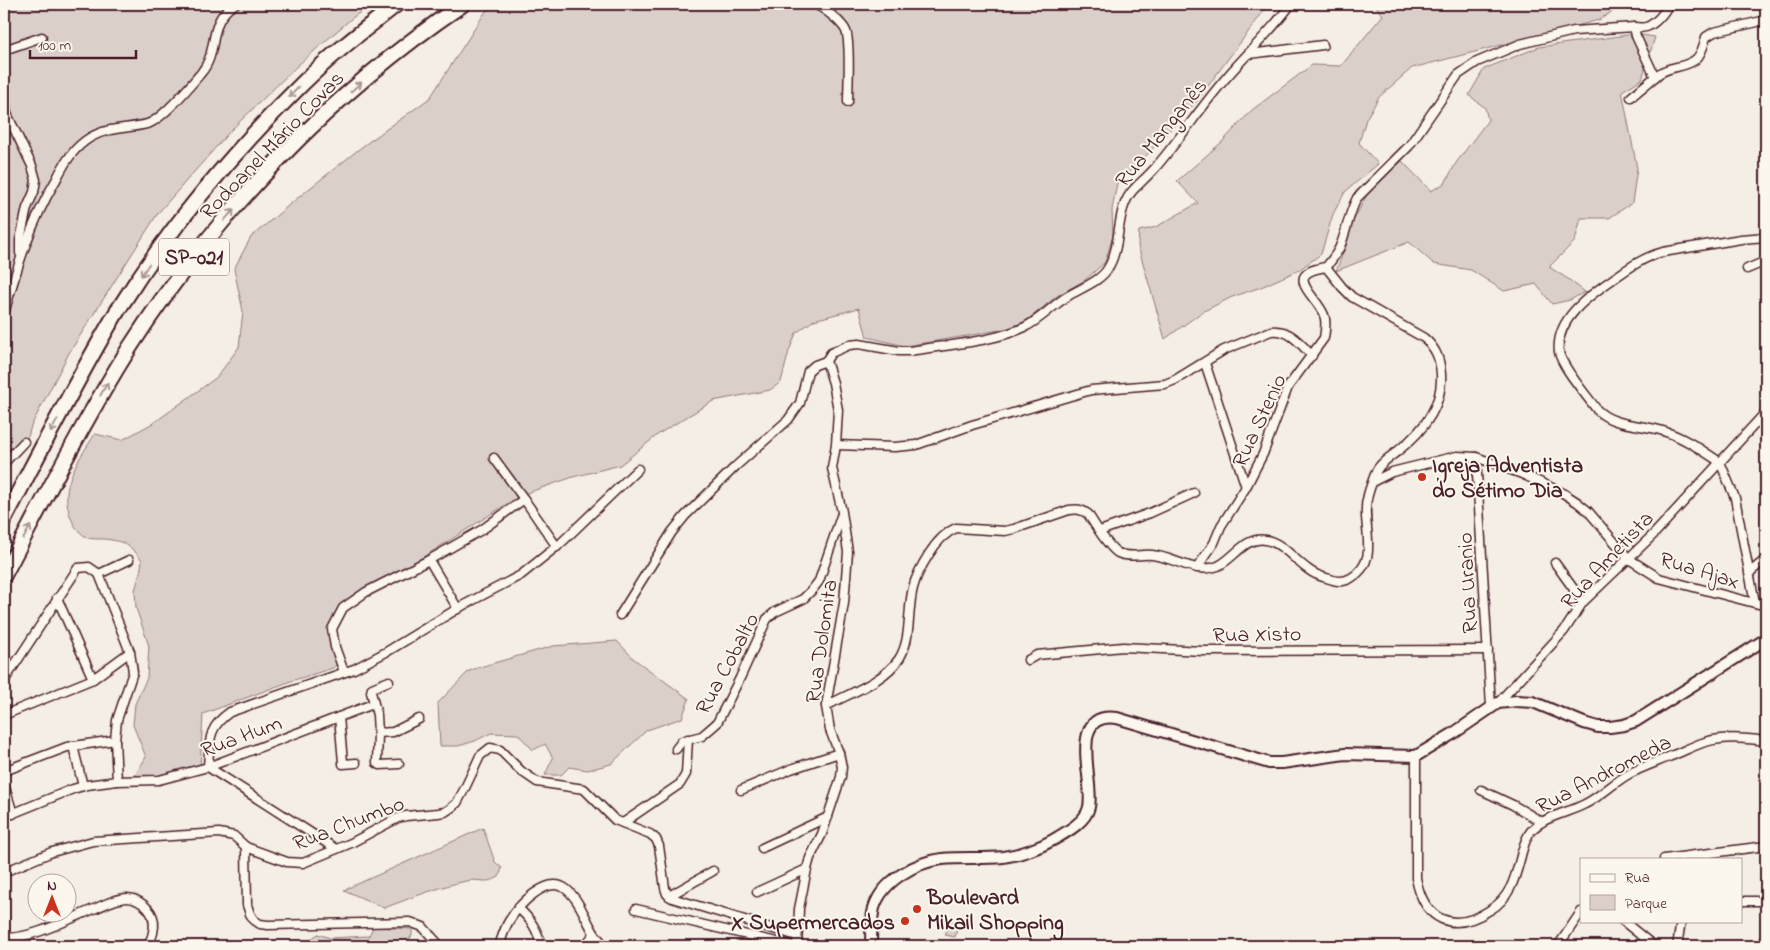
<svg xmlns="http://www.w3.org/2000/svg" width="1770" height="950" font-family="'Indie Flower',sans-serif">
<rect width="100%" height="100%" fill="#f4eee4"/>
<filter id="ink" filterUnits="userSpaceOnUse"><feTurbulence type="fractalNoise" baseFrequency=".02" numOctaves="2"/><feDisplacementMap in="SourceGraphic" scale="10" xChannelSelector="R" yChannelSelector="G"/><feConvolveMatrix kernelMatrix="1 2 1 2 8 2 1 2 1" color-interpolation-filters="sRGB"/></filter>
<g filter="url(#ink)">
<g fill="#dbd0c9" stroke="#92787a">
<polygon points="4,4 372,4 352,18 297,66 231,130 158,213 69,353 31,426 28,437 4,459"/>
<path d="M497,4H1269L1196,102L1144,158L1117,183L1112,210L1113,236L1105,262L1085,280L1057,296L1026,321L1009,328L972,335L905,346L867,337L859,308L814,320L796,333L789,351L781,382L770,390L713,401L660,433L620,465L573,477L521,495L343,608L332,629L340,661L333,668L291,681L203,714L200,768L159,779H133L146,757L133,725L135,704L147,678L149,646L136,608L135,590L140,574L142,560C130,545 124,541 104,539C99,539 92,539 88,538C80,534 74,526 71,518C58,486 78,461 95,434L122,440L155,422L217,377L239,347L243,311L234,269L251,237L300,196L363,146L430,98L486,11Z"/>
<polygon points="1374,4 1624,4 1599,20 1412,68 1379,97 1366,119 1359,143 1378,164 1345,192 1333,214 1321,254 1299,270 1261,287 1232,297 1202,312 1165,339 1138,246 1139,231 1156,227 1198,203 1177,181 1222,142 1252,110 1312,65 1341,66 1383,15"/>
<polygon points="1635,34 1655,37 1642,79 1622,91 1637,168 1632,203 1609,218 1581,218 1575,241 1549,267 1568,279 1585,292 1570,300 1552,304 1536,284 1504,291 1471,270 1434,264 1409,242 1336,271 1346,246 1350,227 1370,189 1402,161 1431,191 1445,183 1456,163 1488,120 1485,108 1469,95 1484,69 1539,47"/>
<polygon points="617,641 634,659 689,699 682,718 647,730 611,764 588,770 569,767 561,775 545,775 553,758 545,744 533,750 518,734 491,733 475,741 458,746 440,746 438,703 469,671 480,667 553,646"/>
<path d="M483,828L495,862L502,868L499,877C486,885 479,878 466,881C438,887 411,898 384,908L344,890Z"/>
<polygon points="950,920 959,922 955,937 945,935"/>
<polygon points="373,927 412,929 412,935 405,946 308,946 310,940 318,934 330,938 369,936"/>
</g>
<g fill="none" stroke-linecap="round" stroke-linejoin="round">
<defs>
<g id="street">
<path d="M814,4C824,8 842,22 846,31C851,43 848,87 848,102"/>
<polyline points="4,50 42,37"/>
<polyline points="1249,54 1323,45"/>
<path d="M1655,77C1667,65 1685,69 1696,59C1702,54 1704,44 1706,37L1714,32L1766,20"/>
<polyline points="4,92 7,114 32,166 36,180 34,192 27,208 20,240 20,253"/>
<polyline points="1631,97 1655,77 1636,36 1634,27"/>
<polyline points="1747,269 1766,261"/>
<path d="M4,314C17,267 31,222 56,180C65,162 74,147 91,137C108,127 128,129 147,124C162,120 190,86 201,73C220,51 206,21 235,4"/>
<polyline points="1205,363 1246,487"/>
<path d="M836,445L895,447L916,445L972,425L1091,390L1165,384L1175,380L1224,350L1271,331C1290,329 1300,343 1312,356"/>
<polyline points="1476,457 1491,706"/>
<polyline points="494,458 524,499"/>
<path d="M1720,462C1703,451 1685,438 1666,432C1642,423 1616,428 1597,410C1588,397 1561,366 1559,352C1555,319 1590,295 1613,279C1630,267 1644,257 1663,252L1741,239L1766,237"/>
<polyline points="1720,462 1735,498 1755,603"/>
<polyline points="4,463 24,442"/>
<polyline points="1374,481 1392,472 1457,456 1476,457 1522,474 1563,493 1577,502 1588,511 1629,559 1659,578 1766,606"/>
<polyline points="1100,531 1150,513 1194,493"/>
<polyline points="1555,563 1583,602"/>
<path d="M1197,568L1214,543L1221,526L1246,487L1263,454L1288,387L1324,338C1325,331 1327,322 1324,315C1316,295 1281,274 1326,267C1332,260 1338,253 1341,244C1347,229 1349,213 1357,198L1409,146L1458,75L1477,62L1520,44L1574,31L1634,27C1638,27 1642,28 1646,27C1654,25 1666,12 1668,4"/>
<polyline points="1749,573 1766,559"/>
<polyline points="99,574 129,560"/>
<polyline points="57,598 93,679"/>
<polyline points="458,609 429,560 483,529 524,499 557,547"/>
<polyline points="620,615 672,532 685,516 736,466 788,420 800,403 808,371 815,365 826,361"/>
<polyline points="1028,660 1037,655 1123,647 1203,651 1488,650"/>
<polyline points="344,672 335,647 332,629 343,608 366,592 429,560"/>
<polyline points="4,681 78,568 89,567 99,574 130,652 133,672 117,720 115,740 117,781"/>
<polyline points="1498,703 1564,631 1583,602 1654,534 1766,412"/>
<path d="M826,706C850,693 883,682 899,659C912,639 907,610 913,588C916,575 922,565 929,554C936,543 944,533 956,528L1005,531L1014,529L1069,510C1077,509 1081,509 1088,514C1095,525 1108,547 1118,553C1128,558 1141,554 1152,555C1174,557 1196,575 1218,566C1235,558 1245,536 1266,540C1283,543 1295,561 1309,570C1315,575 1322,577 1330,579C1337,582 1344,582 1351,578C1383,559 1359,524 1368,495C1369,491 1375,473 1377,470C1381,462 1392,456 1399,450C1423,431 1443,406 1441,374C1440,359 1436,348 1424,338L1352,297L1342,287L1326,267"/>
<polyline points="4,715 93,679 130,652"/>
<polyline points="339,717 343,762 343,764 356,763"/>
<polyline points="378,733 377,715 371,692 372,688 389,681"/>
<polyline points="73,746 83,786"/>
<polyline points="676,749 682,741 702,736 717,723 740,678 767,619 775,612 803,599 812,590 819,581 841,516"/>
<path d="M1416,756V878C1424,921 1453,934 1490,910C1512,897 1516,874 1522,852C1524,845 1526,837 1531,831C1544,816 1568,813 1585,804C1601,796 1613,783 1629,774C1642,767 1657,762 1671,756C1687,750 1703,740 1721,739C1736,737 1751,739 1766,741"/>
<polyline points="399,764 380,765 377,763 378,733 393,732 419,719"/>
<polyline points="4,771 67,747 115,740"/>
<polyline points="4,784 13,814"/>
<polyline points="741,790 791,769 839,753"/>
<polyline points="1481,790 1513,805 1542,822"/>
<polyline points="4,817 73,789 87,785 117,781 159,780 208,767 373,704"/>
<polyline points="623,823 680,784 686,774 688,739"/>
<polyline points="246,847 287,862 303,863 351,843 398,818 406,816 438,813 445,812 451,808 457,803 465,788 480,756 490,748 500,750 521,771 537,782 584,789 615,820 650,834 656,839 659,846 665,888 667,894 672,898 797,936"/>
<polyline points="246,847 247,905 250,914 254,920 260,924 268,925 410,922 423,927 440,946"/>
<polyline points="762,848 828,817"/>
<path d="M336,849L208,767C210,741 207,728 230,712L354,669L388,651L462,606L521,575L561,543L638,469"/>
<polyline points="1664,859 1766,846"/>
<polyline points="4,872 52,852 93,841 219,833 234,836 246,847"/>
<polyline points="757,892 807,869"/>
<polyline points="669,896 713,871"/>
<polyline points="1741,901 1766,901"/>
<path d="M518,908C531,919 538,930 541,946"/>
<polyline points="636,909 794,946"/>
<polyline points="1623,921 1654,946"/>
<path d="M4,938C32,939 69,919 94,909C104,905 116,898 127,898C134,898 139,901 144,905C158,916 155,932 148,946"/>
<path d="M499,946C502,938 504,929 509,921C518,906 547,874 566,889C579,899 585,918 593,931C596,937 601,941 605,946"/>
<polyline points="585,946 594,934"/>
<path d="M797,946L799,909L807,869L810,858L822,834L841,777L842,767L839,753L830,730L826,706L844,603L848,552L842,512L832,468L836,445L838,410L833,383L826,361L831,353L849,345L859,344L899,351H910C945,345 993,342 1025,327C1041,319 1053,305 1068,296C1081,288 1101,281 1108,268C1123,244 1114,210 1134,189C1141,182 1149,175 1155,168C1180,139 1201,107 1226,78C1247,53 1272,31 1291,4"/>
<polyline points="1558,946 1581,912"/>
<polyline points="1677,946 1681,921"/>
<polyline points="1758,946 1766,939"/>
</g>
<path id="secondary" d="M871,946C871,934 871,920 874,908C882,881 916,862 942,859C962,857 983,859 1003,857C1019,855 1039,848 1053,840C1065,833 1086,822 1089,807C1095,782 1066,711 1117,718L1269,763H1282L1345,754L1416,756L1454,733L1498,703L1517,701L1533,702L1584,723L1598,727H1610L1624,725L1636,721L1766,639"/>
<g id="highway">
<path d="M4,520C41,450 77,378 118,310C169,228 233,152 302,84C331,55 365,29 397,4"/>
<path d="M4,575C45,498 84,420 130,347C216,213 331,93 463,4"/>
</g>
</defs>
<use href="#street" stroke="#4a1f2b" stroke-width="11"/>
<use href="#secondary" stroke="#4a1f2b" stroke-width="14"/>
<use href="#highway" stroke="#4a1f2b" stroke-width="18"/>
<use href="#street" stroke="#fbf7ec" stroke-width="8"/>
<use href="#secondary" stroke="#fbf7ec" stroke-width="10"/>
<use href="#highway" stroke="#fbf7ec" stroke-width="14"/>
</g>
<defs><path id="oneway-shaft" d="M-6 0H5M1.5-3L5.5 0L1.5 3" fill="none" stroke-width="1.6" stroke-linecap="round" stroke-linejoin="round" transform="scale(1.25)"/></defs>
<g stroke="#ab9695">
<use href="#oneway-shaft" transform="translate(356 87) rotate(-41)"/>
<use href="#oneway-shaft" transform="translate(294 92) rotate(134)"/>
<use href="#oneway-shaft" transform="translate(229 215) rotate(-49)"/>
<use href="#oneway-shaft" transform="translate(145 270) rotate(123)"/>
<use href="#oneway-shaft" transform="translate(104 389) rotate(-60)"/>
<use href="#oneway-shaft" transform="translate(54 426) rotate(118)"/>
<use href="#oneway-shaft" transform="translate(27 532) rotate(-62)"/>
</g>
</g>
<g fill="#c8321e" stroke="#fbf7ec" stroke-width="2">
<circle cx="1422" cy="477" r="5"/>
<circle cx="917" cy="909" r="5"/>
<circle cx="905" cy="921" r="5"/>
</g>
<g text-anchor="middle" stroke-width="4" stroke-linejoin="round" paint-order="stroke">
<rect fill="#fbf7ec" stroke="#7f6065" stroke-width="1" x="159" y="238.5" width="70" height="37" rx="4"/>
<g font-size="21" font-weight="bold" fill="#4a1f2b">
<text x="194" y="264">SP-021</text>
</g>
<g font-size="22" fill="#4a1f2b" stroke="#fbf7ec">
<text transform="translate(1160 132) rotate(-51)" y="8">Rua Manganês</text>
<text transform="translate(271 144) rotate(-46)" y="8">Rodoanel Mário Covas</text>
<text transform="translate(1258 420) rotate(-65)" y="8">Rua Stenio</text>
<text transform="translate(1606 559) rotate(-47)" y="8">Rua Ametista</text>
<text transform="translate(1700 569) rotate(17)" y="8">Rua Ajax</text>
<text transform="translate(1466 583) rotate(-93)" y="8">Rua Uranio</text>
<text transform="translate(1257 633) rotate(-1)" y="8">Rua Xisto</text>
<text transform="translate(820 641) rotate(-82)" y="8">Rua Dolomita</text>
<text transform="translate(726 663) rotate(-62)" y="8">Rua Cobalto</text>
<text transform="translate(241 735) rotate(-20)" y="8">Rua Hum</text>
<text transform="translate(1603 773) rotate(-27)" y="8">Rua Andromeda</text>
<text transform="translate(348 822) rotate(-21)" y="8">Rua Chumbo</text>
</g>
<g font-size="22" font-weight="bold" fill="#4a1f2b" stroke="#fbf7ec" text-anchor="start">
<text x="1432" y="472">Igreja Adventista<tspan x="1432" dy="25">do Sétimo Dia</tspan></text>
<text x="927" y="904">Boulevard<tspan x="927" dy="25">Mikail Shopping</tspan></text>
<text x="895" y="929" text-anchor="end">X Supermercados</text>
</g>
</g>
<rect width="1770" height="950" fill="none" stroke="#fbf7ec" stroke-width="20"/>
<rect x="10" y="10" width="1750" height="930" fill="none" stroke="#4a1f2b" stroke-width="2" filter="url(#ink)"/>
<rect x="1580" y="858" width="162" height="65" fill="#fbf7ec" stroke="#b4a19f"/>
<rect x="1590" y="874" width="25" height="8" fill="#fbf7ec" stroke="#b4a19f"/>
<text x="1625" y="882" font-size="15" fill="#4a1f2b">Rua</text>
<rect x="1590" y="895" width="25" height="15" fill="#dbd0c9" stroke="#b4a19f"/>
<text x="1625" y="908" font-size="15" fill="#4a1f2b">Parque</text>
<g transform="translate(52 898)"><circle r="24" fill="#fbf7ec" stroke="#b4a19f"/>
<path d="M0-4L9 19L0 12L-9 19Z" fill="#c8321e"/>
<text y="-8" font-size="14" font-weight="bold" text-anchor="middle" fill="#4a1f2b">N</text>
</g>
<path d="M30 50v8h106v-8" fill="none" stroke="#4a1f2b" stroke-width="2.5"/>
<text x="38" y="50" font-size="15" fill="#4a1f2b" stroke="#fbf7ec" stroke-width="4" paint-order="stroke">100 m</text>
</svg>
